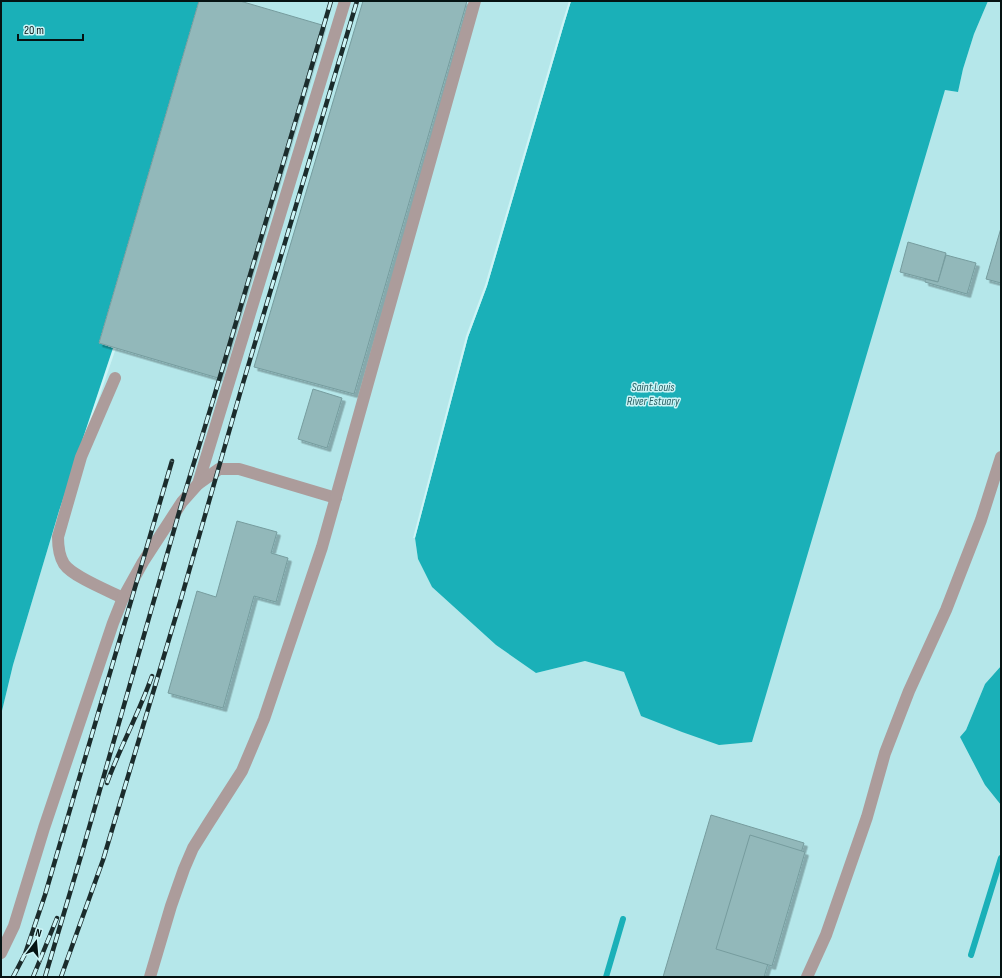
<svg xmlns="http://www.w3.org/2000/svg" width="1002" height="978" font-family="'Sofia Sans Condensed',sans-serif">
<defs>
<filter id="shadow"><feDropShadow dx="3.5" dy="3.5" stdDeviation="0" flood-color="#0004"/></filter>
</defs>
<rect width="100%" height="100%" fill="#ccf4f6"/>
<polygon fill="#b5e7ea" points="199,1 571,1 564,24 487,286 468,337 415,538 418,559 432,587 496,645 536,673 585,661 624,672 641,716 945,90 958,92 963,69 974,34 988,1 1001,1 1001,666 985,684 966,730 985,785 1001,805 1001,977 1,977 1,715 13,665 59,511 113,348"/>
<g fill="#1ab0b8">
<polygon points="1,1 199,1 99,343 114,348 59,511 13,665 1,715"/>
<polygon points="571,1 988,1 974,34 963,69 958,92 945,90 752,742 719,745 682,732 641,716 624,672 585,661 536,673 496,645 432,587 418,559 415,538 468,337 487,286 564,24"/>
<polygon points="1001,666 1001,805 985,785 960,737 966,730 985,684"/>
</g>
<g fill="#ccf4f6">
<polygon points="199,1 201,1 116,348 84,442 82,441 113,348 99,343"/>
<polygon points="569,1 571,1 564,24 487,286 468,337 415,538 413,538 466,336 485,285 562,23"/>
</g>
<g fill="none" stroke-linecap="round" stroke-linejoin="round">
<g stroke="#1ab0b8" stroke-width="6">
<polyline points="971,955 1001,858"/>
<polyline points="606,977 623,919"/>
</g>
</g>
<g fill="#92b8ba" stroke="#769c9e" filter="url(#shadow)">
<polygon points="199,1 240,1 322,25 218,378 99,343"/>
<polygon points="363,1 467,1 354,394 254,367"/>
<polygon points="1001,228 1001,283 986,279"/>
<polygon points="908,242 946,253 938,282 900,272"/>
<polygon points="946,255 976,263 967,294 925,282 925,279 938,282"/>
<polygon points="313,389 342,398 327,448 298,439"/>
<polygon points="237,521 277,532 271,553 288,558 276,602 254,596 223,708 168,693 197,591 216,597"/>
<polygon points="711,815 804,843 764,977 663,977"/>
<polygon points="750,835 805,852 772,966 716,949"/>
</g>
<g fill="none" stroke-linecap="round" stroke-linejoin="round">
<g stroke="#ac9c9b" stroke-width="12">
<path d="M115,378L81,457L58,537C58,546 59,556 64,564C73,577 109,591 123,598"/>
<polyline points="198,484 345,1"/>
<polyline points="1,953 14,926 44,828 113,623 123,598 143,562 182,502 198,484 219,469 239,469 336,498"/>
<polyline points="150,977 171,906 184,869 193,848 208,824 242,771 264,719 322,547 475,1"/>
<polyline points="807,977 826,935 867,817 885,753 909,691 946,610 981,520 1001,457"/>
</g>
<defs>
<g id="rail">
<path d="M107,783C120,747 139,713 152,676"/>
<polyline points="13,977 25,954 45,895 172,461"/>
<polyline points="33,977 57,918"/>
<polyline points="45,977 83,849 182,502 214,397 331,1"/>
<polyline points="61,977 103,860 181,599 241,390 357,1"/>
</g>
</defs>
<use href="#rail" stroke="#1b2c2c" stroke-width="4.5"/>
<use href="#rail" stroke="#ccf4f6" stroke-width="3" stroke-dasharray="9" stroke-linecap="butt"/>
</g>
<g text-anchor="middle" stroke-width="3" stroke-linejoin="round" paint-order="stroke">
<g font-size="12" font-style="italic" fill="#285f62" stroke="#ccf4f6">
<text x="653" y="391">Saint Louis<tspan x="653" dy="14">River Estuary</tspan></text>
</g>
</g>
<rect width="1002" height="978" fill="none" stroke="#051313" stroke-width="4"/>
<g transform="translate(36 942) rotate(16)" stroke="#ccf4f6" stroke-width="3" paint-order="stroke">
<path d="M0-3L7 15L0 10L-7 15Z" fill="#051313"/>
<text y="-6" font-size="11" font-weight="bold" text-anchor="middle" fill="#051313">N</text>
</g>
<path d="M18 34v6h65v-6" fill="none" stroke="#051313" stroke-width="2"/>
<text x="24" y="34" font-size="12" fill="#051313" stroke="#ccf4f6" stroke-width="3" paint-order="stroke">20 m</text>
</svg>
